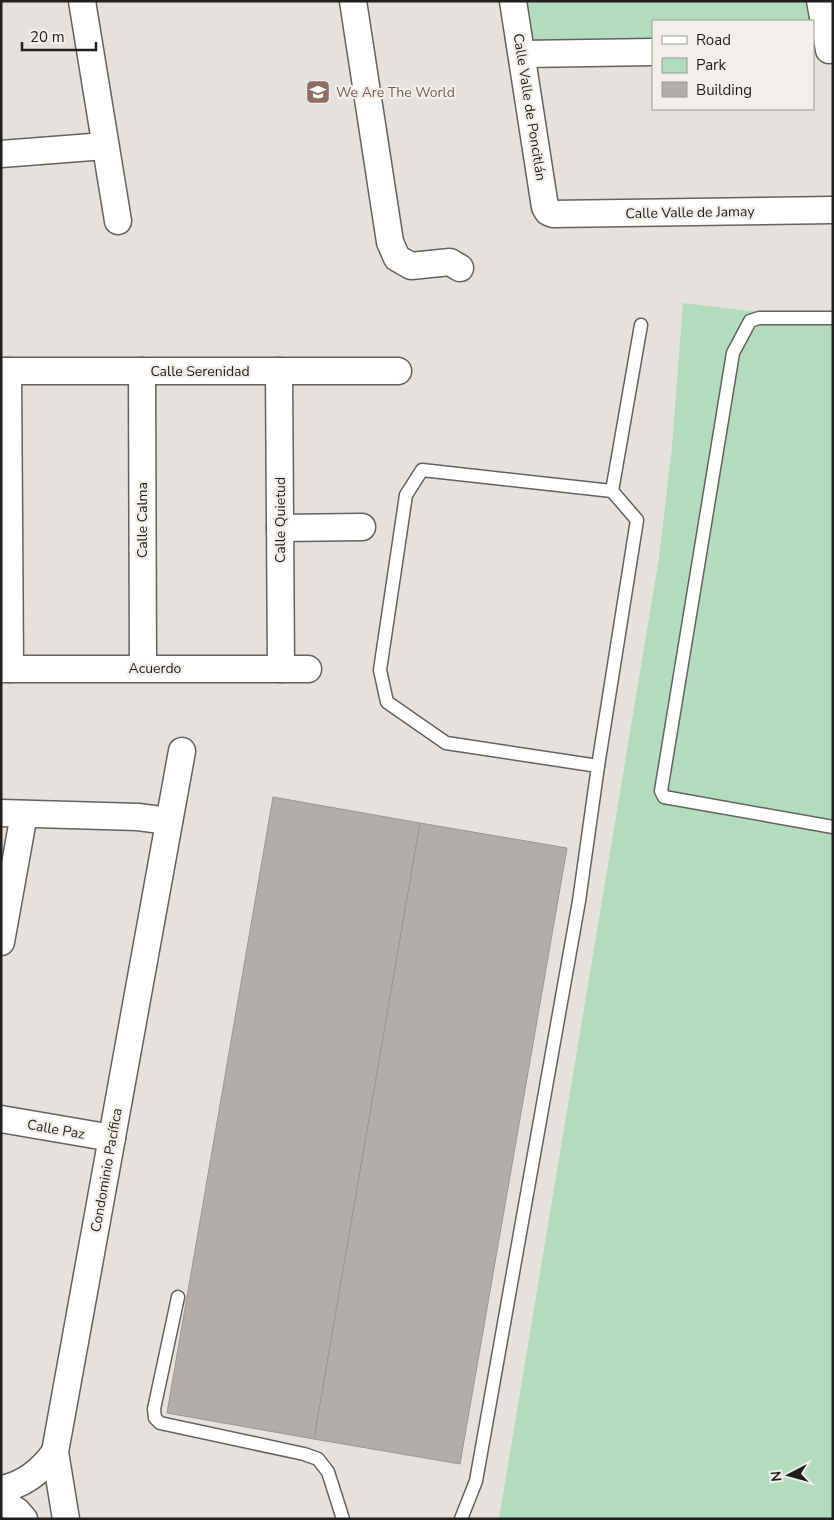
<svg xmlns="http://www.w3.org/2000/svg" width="834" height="1520" font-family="'Nunito Sans',sans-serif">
<rect width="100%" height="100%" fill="#e5e1dd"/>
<g fill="#b2dcbe">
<polygon points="526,1 805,1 809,21 653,21 653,38 533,41"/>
<polygon points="683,303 833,321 833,1519 499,1519 659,558 672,447"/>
</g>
<g fill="#b1ada9" stroke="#9b9793">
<polygon points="273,797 420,823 314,1439 167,1413"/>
<polygon points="420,823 567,848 460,1464 314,1439"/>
</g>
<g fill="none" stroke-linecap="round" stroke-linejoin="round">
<defs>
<g id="service">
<polyline points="833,318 759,318 750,321 733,353 661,791 664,797 833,827"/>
<polyline points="598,766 637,520 612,491 641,325"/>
<polyline points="178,1297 154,1409 155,1418 160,1423 304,1454 318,1459 328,1472 343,1519"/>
<polyline points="461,1519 476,1481 579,901 598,766 446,743 387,702 380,670 406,495 422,470 612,491"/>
</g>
<g id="minor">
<polyline points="82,1 118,221"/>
<polyline points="353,1 390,242 397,258 411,266 450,262 460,268"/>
<polyline points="513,1 545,207 548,212 553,214 833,210"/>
<polyline points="820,1 829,50"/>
<polyline points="523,54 653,52"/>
<polyline points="1,154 105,146"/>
<polyline points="1,371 398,371"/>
<polyline points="8,371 10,669"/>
<polyline points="142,371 143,668"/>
<polyline points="279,371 281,669"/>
<polyline points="280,528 362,527"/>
<polyline points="1,669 308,669"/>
<polyline points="1,813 138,817 169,821"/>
<polyline points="1,942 24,814"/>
<polyline points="1,1119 112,1138"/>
<path d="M1,1489C24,1485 42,1470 55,1452"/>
<polyline points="1,1501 17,1511 24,1519"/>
<polyline points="66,1519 55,1452 182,751"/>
</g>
</defs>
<use href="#service" stroke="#65615e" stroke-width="15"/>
<use href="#minor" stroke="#65615e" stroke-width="29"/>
<use href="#service" stroke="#fff" stroke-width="12"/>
<use href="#minor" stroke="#fff" stroke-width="26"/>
</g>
<defs>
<symbol id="school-square" viewBox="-11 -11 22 22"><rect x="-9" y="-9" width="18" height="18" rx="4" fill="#8d6e63" stroke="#f2eeea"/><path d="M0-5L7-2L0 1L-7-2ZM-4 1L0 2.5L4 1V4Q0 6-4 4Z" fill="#fff"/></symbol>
</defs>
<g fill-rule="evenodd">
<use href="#school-square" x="304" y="78" width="28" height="28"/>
</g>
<g text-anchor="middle" stroke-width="4.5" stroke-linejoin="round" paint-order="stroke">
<g font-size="14" fill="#785e54" stroke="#f2eeea" text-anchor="start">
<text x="336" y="97">We Are The World</text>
</g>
<g font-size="14" fill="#201f1d" stroke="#f2eeea">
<text transform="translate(530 107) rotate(81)" y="5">Calle Valle de Poncitlán</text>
<text transform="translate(690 212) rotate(-1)" y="5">Calle Valle de Jamay</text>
<text x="200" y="376">Calle Serenidad</text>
<text transform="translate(142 520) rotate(-90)" y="5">Calle Calma</text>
<text transform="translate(280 520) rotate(-90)" y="5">Calle Quietud</text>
<text x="155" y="673">Acuerdo</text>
<text transform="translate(56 1129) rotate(10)" y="5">Calle Paz</text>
<text transform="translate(106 1170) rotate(-80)" y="5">Condominio Pacífica</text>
</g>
</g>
<rect width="834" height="1520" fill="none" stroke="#201f1d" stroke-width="5"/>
<rect x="652" y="20" width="162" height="90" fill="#f2eeea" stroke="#9e9b98"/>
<rect x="662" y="36" width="25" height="8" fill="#ffffff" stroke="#9e9b98"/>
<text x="696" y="45" font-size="15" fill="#201f1d">Road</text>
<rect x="662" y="58" width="25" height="15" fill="#b2dcbe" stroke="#9e9b98"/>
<text x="696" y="70" font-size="15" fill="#201f1d">Park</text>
<rect x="662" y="82" width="25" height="15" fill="#b1ada9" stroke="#9e9b98"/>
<text x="696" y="95" font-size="15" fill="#201f1d">Building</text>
<g transform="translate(789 1475) rotate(264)" stroke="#f2eeea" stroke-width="4" paint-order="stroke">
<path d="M0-4L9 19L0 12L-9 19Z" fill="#201f1d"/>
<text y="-8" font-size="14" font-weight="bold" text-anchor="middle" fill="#201f1d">N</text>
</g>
<path d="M22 42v8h74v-8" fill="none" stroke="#201f1d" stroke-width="2.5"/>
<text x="30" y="42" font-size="15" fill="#201f1d" stroke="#f2eeea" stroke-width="4" paint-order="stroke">20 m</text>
</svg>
